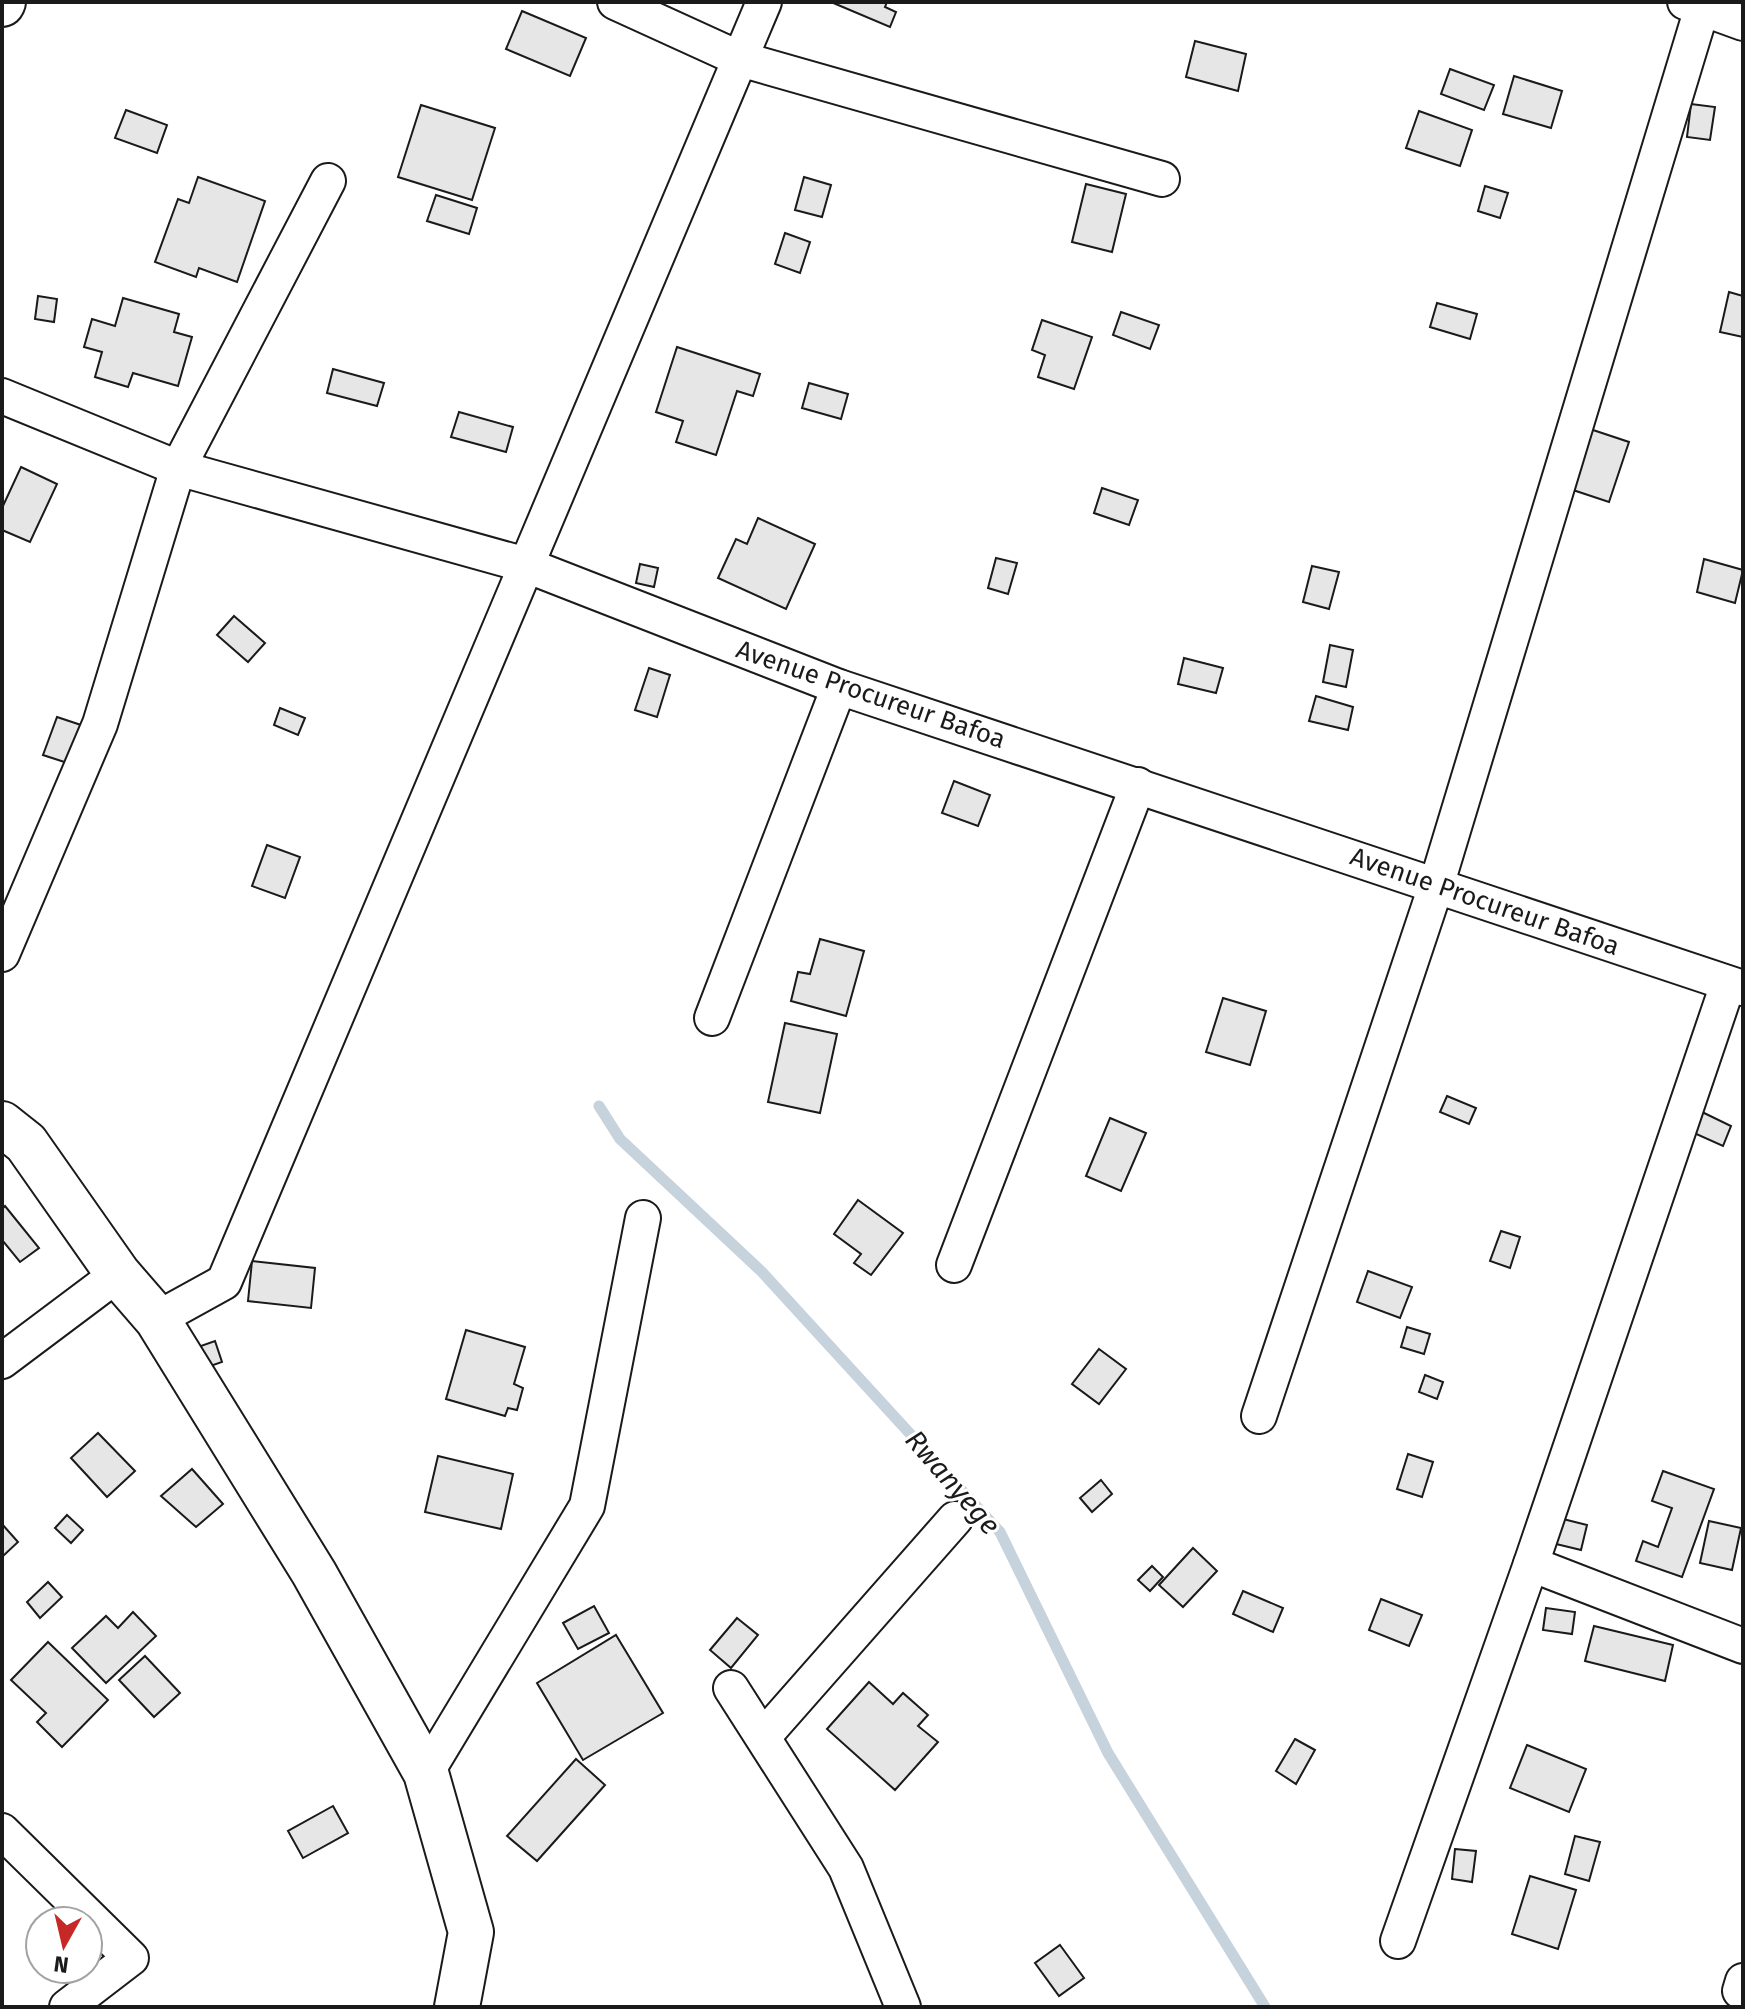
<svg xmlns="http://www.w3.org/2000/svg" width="1745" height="2009" font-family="'Fira Sans',sans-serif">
<rect width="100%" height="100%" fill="#fff"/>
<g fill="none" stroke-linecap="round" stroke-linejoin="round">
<polyline stroke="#c6d2dc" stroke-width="11" points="599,1106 620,1139 762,1272 1000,1532 1108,1753 1265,2007"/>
</g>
<g fill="#e6e6e6" stroke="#1a1a1a" stroke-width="2">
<polygon points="831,2 887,2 885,7 896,12 890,27"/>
<polygon points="522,11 586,38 570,76 506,49"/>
<polygon points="1195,41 1246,54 1238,91 1186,77"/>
<polygon points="1450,69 1494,85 1484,110 1441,94"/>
<polygon points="1514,76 1562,91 1551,128 1503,114"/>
<polygon points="1691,104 1715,107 1710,140 1687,137"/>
<polygon points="421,105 495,128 472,200 398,177"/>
<polygon points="126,110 167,125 157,153 115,138"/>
<polygon points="1419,111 1472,130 1460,166 1406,148"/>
<polygon points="198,177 265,201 237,282 199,268 196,277 155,262 178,199 189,203"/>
<polygon points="804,177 831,185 822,217 795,210"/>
<polygon points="1086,184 1126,194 1112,252 1072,242"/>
<polygon points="1485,186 1508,193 1500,218 1478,211"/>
<polygon points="436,195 477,208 469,234 427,221"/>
<polygon points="785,233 810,242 800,273 775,264"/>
<polygon points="1729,292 1743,296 1743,337 1720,332"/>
<polygon points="38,296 57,299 54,322 35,319"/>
<polygon points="123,298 179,314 174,332 192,337 178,386 133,373 128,387 95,377 102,352 84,347 92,319 115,326"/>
<polygon points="1437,303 1477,314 1470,339 1430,327"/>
<polygon points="1121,312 1159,325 1150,349 1113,335"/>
<polygon points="1042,320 1092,337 1074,389 1038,377 1045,355 1032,350"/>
<polygon points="677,347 760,374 753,396 737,391 716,455 676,442 683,421 656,412"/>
<polygon points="333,369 384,383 377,406 327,393"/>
<polygon points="809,383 848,394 841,419 802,408"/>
<polygon points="459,412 513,427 506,452 451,437"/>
<polygon points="1587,428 1629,442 1609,502 1567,488"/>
<polygon points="21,467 57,484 30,542 2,530 2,508"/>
<polygon points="1102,488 1138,500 1129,525 1094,513"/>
<polygon points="758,518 815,544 786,609 718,578 736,539 747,544"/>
<polygon points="996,558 1017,563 1008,594 988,588"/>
<polygon points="1704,559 1743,570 1735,603 1697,592"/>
<polygon points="640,564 658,568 654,587 636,583"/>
<polygon points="1312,566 1339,572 1329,609 1303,602"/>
<polygon points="234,616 265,643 248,662 217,635"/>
<polygon points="1330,645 1353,650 1346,687 1323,682"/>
<polygon points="1184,658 1223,668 1216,693 1178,684"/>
<polygon points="649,668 670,675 657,717 635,710"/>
<polygon points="1316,696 1353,707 1348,730 1309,721"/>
<polygon points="280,708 305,718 298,735 274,725"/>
<polygon points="57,717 108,734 95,772 43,755"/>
<polygon points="954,781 990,795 978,826 942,813"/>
<polygon points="267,845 300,857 285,898 252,886"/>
<polygon points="820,939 864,951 846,1016 791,1001 798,972 810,974"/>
<polygon points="1223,998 1266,1011 1250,1065 1206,1052"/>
<polygon points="785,1023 837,1034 820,1113 768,1102"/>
<polygon points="1447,1096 1476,1108 1469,1124 1440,1112"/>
<polygon points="1702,1112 1731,1126 1723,1146 1694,1133"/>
<polygon points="1110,1118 1146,1133 1121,1191 1086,1176"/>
<polygon points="858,1200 903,1233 871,1275 854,1263 861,1254 834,1234"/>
<polygon points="5,1206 39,1248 20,1262 2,1240 2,1209"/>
<polygon points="1501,1231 1520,1237 1510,1268 1490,1261"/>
<polygon points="252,1261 315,1268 311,1308 248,1301"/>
<polygon points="1368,1271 1412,1287 1400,1318 1357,1302"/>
<polygon points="1407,1327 1430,1334 1424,1354 1401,1347"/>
<polygon points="466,1330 525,1347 514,1384 523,1388 517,1410 508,1408 505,1416 446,1399"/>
<polygon points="215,1341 222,1362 202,1369 195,1348"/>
<polygon points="1099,1349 1126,1369 1099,1404 1072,1384"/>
<polygon points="1425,1375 1443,1382 1437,1399 1419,1392"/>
<polygon points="98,1433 135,1471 107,1497 71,1458"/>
<polygon points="1408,1454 1433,1462 1422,1497 1397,1489"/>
<polygon points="438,1456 513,1474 501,1529 425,1512"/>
<polygon points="192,1469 223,1504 196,1527 161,1496"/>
<polygon points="1663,1471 1714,1489 1682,1577 1636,1561 1643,1541 1658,1547 1672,1508 1652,1501"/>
<polygon points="1101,1480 1112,1494 1092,1512 1080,1498"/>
<polygon points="67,1515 83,1530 71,1543 55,1528"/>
<polygon points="1559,1518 1587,1525 1581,1550 1552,1543"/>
<polygon points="1709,1521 1741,1528 1732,1570 1700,1563"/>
<polygon points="2,1524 18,1542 2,1557"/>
<polygon points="1193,1548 1217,1571 1183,1607 1159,1585"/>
<polygon points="1152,1566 1163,1577 1150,1591 1138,1580"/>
<polygon points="48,1582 62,1597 40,1618 27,1602"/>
<polygon points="1243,1591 1283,1608 1273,1632 1233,1614"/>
<polygon points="1381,1599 1422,1615 1409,1646 1369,1630"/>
<polygon points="594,1606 609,1633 578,1649 563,1623"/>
<polygon points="1546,1608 1575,1612 1572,1634 1543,1630"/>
<polygon points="133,1612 156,1636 106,1683 72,1648 106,1616 118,1628"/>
<polygon points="737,1618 758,1635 731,1668 710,1650"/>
<polygon points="1594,1626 1673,1645 1665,1681 1585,1661"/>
<polygon points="616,1635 663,1713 583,1760 537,1683"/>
<polygon points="48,1642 108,1700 62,1747 37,1722 46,1713 11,1680"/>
<polygon points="145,1656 180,1693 154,1717 119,1680"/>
<polygon points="869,1682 893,1704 903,1693 928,1715 918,1726 938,1742 895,1790 827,1729"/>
<polygon points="1295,1739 1315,1750 1296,1784 1276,1771"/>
<polygon points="1527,1745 1586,1769 1569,1812 1510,1788"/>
<polygon points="576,1759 605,1785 537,1861 507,1836"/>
<polygon points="333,1806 348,1833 303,1858 288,1831"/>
<polygon points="1575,1836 1600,1842 1589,1881 1565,1874"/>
<polygon points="1455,1849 1476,1851 1472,1882 1452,1879"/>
<polygon points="1530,1876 1576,1890 1558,1949 1512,1934"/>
<polygon points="1060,1945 1084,1978 1059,1996 1035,1963"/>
</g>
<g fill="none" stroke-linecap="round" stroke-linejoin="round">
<defs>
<g id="street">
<polyline points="615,2 740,59 1162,179"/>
<polyline points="1685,2 1743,23"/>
<polyline points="2,396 178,468 526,565 839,687 1743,988"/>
<polyline points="2,954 100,724 178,468 328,181"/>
<polyline points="712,1018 839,687"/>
<polyline points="954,1265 1138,785"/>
<polyline points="157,1319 224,1282 764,2"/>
<polyline points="2,1361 118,1274"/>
<polyline points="1259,1416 1437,883 1702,8"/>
<polyline points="1531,1564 1743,1646"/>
<polyline points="731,1688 846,1868 903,2007"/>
<polyline points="763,1737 955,1519"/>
<polyline points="426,1773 587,1506 643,1218"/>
<polyline points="2,1831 131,1958 67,2007"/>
<polyline points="1398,1941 1531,1564 1728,984"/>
<polyline points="1743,1981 1740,1991 1743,1992"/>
</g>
<polyline id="secondary" points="2,1124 26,1143 118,1274 157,1319 314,1573 426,1773 471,1932 457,2007"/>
<polyline id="primary" points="2,4 3,2"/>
</defs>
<use href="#street" stroke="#1a1a1a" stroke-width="38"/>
<use href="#secondary" stroke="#1a1a1a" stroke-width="48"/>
<use href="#primary" stroke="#1a1a1a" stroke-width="48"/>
<use href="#street" stroke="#fff" stroke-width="34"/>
<use href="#secondary" stroke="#fff" stroke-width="44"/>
<use href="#primary" stroke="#fff" stroke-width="44"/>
</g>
<g text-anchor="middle" stroke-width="6" stroke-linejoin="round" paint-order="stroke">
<g font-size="26" fill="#1a1a1a" stroke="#fff">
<text transform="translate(871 694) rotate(19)" y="9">Avenue Procureur Bafoa</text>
<text transform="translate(1485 901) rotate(19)" y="9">Avenue Procureur Bafoa</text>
</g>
<g font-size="28" font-style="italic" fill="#1a1a1a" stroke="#fff">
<text transform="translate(953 1482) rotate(49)" y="10">Rwanyege</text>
</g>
</g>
<rect width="1745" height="2009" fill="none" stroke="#1a1a1a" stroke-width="8"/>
<g transform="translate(64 1945) rotate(188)"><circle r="38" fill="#ffffff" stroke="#a3a3a3" stroke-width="2"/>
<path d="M0-6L14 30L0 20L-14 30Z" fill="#c62828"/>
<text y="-12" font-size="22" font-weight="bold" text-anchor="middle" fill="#1a1a1a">N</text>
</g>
</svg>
